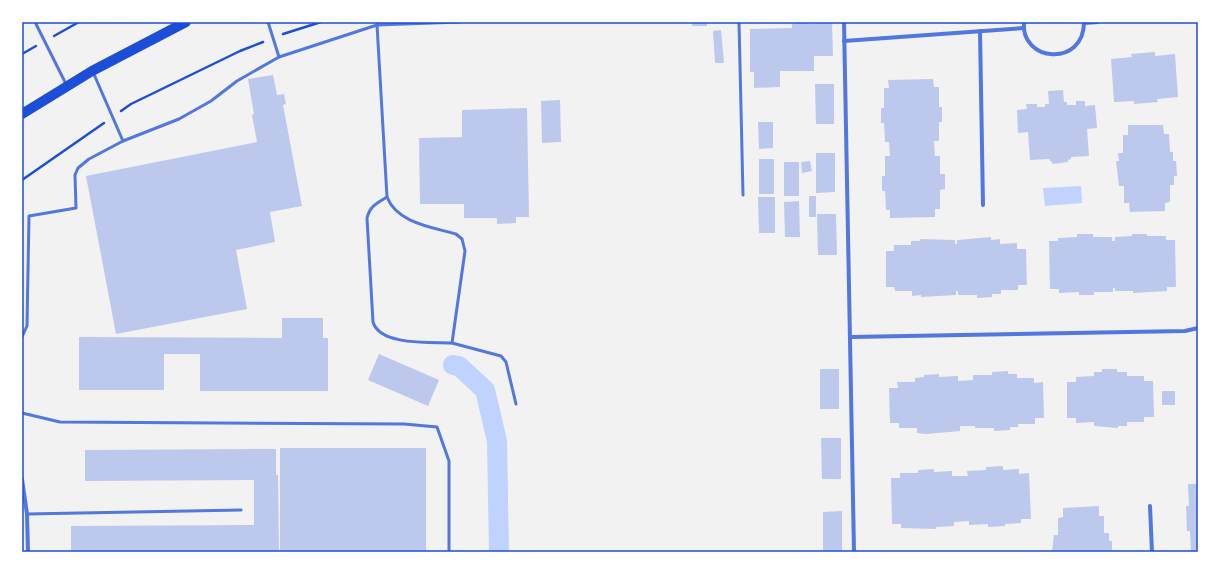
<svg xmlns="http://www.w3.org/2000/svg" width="1220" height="574" font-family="'Fira Sans',sans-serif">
<rect width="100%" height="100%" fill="#f2f2f2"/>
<polygon fill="#bfd3fe" points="1081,186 1082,203 1045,206 1043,188"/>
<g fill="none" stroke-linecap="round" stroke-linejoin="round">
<polyline stroke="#bfd3fe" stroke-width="20" points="453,365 459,366 485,390 497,441 499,552"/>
</g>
<g fill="#bdc9ec">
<rect x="692" y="22" width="15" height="4"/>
<polygon points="796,22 809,22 809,24 832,22 833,56 814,56 814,71 780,71 780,87 754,88 754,72 750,72 750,29 792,28 792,24 796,24"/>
<polygon points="721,30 724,63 715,63 713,31"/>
<polygon points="1155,52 1155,56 1175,54 1178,97 1157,99 1158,102 1134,104 1134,101 1114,102 1111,59 1132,57 1131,54"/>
<polygon points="273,75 277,95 284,94 286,104 283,105 302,206 270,212 275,242 236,250 247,309 116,334 86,176 257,142 252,115 254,114 248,79"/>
<polygon points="933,79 934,87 939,87 939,107 942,107 942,122 939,122 939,141 934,141 935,156 940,156 940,174 945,174 945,189 940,190 940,209 935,209 935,217 890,218 890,210 886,210 885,191 882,191 882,176 885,176 885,156 890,156 889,142 885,142 884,123 881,123 881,108 884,108 884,88 889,88 888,80"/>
<polygon points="815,84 834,84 834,124 816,124"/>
<polygon points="1063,90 1064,102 1067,102 1067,105 1076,105 1076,101 1085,101 1085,106 1095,105 1097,128 1087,129 1089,156 1071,157 1071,159 1068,160 1068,162 1053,164 1049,159 1030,160 1028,132 1018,133 1017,110 1027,109 1026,104 1037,104 1037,107 1045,107 1045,104 1049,104 1048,91"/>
<polygon points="560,100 561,142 542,143 541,101"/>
<polygon points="527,108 529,217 516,217 516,223 497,224 497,218 464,218 464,204 420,204 419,138 462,137 462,110"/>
<polygon points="758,122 773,122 773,148 759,149"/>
<polygon points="1128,125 1163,125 1164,134 1169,134 1170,152 1173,152 1173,161 1176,161 1177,176 1174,176 1174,185 1170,185 1170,202 1165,203 1165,211 1130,212 1129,203 1124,203 1124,186 1119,186 1116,161 1119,161 1118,153 1123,153 1123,135 1128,135"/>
<polygon points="816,153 835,153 835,192 816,193"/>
<rect x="759" y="159" width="15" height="35"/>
<polygon points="810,161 812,171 802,173 801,162"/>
<rect x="784" y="162" width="15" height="34"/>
<rect x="809" y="196" width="7" height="21"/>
<polygon points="758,197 775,197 775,233 759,233"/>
<polygon points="799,201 800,237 785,237 784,202"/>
<polygon points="817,214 836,214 837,255 818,255"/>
<polygon points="1077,234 1093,234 1093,237 1112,237 1112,241 1115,241 1115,237 1132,236 1132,234 1147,234 1147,236 1166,236 1166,240 1175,240 1176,287 1167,287 1167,291 1133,293 1133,291 1115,291 1115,288 1113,288 1113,292 1094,292 1094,295 1079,295 1079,292 1059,293 1059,289 1050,289 1049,241 1058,241 1058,238 1077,237"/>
<polygon points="991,237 991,240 1000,239 1000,244 1017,243 1017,249 1026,249 1027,285 1018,285 1018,290 1001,290 1001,294 992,294 992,297 977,298 977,295 958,295 958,291 956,291 956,295 921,297 921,295 912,296 912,291 895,291 894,287 886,287 886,251 894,251 894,245 911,245 911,241 920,241 920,239 955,240 955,244 957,244 957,240"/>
<polygon points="282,318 323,318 323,338 328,338 328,391 200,391 200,354 164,354 164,390 79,390 79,337 282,338"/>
<polygon points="379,354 439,380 428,406 368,380"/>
<rect x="820" y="369" width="19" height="40"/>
<polygon points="1102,369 1117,369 1117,372 1127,372 1127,376 1144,376 1144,381 1153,381 1154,417 1144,417 1144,422 1127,422 1127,426 1118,426 1118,428 1094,426 1094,422 1076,423 1076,418 1067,418 1067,382 1076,382 1076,377 1094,376 1094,372 1102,372"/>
<polygon points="1008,371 1008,374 1017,374 1017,378 1034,378 1034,383 1043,382 1044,418 1035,418 1035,424 1018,424 1018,427 1010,427 1010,430 994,431 994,428 975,428 975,426 960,426 960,431 926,434 917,433 917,428 899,428 899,423 890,423 889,388 898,388 897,382 915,382 915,378 924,377 924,375 939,374 939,377 958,376 958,381 973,380 973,375 992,375 992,372"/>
<rect x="1162" y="391" width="13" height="14"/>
<polygon points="821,438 841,438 841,479 822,479"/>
<rect x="280" y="448" width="146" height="104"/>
<polygon points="276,449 276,475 278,475 279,551 71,552 71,526 254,525 254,480 85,481 85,450"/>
<polygon points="1003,466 1003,470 1019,469 1019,474 1029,473 1031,519 1021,519 1021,523 1005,524 1005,526 988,527 988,524 969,525 969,521 954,522 954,526 936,527 936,529 901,528 901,524 892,524 891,478 900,478 900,473 918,473 918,470 934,469 934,472 952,471 952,476 968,476 967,471 986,470 986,467"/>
<polygon points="1188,484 1198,484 1198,552 1191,552 1190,531 1187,531 1186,506 1189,506"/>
<polygon points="1099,506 1099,516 1104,516 1104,533 1109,533 1109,541 1112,541 1112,552 1052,552 1054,535 1058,535 1058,518 1063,517 1063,508"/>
<polygon points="842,511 842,552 823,552 823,512"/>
</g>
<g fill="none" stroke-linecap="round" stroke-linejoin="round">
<g stroke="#1d4ed8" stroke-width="2.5">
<polyline points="283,34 321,22"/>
<polyline points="54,36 79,22"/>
<polyline points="22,54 36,46"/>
<polyline points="121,111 131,104 240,51 263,42"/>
<polyline points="22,180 104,123"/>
</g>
<g stroke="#5277de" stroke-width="3">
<polyline points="35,22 66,84"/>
<polyline points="377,22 377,25 460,22"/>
<polyline points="739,22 743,195"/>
<path d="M279,57L377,25L387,197C397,223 432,227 456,234L462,239L465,251L452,343L501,356L506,362L516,404"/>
<polyline points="93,72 123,141"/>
<path d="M387,197C377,203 370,206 367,218L373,322C380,346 431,342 452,343"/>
<polyline points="22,337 27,326 29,216 76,208 75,175 78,168 89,159 123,141 179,119 211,101 237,81 279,57 268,22"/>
<polyline points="22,413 60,422 404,424 437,427 449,461 449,552"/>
<polyline points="27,514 241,510"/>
</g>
<g stroke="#5277de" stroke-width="4">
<polyline points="844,22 854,552"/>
<path d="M1024,22C1020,62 1084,68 1084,22"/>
<polyline points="1084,23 1098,22"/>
<polyline points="980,31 983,205"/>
<polyline points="844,41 1024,28"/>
<polyline points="850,337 1185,331 1198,328"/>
<polyline points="22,479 27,514 28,552"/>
<polyline points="1150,506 1152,552"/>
</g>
<polyline stroke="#1d4ed8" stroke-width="10" points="22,114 92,71 186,22"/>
</g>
<rect width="1220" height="574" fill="none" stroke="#ffffff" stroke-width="46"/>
<rect x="23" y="23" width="1174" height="528" fill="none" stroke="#1d4ed8" stroke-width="1.5"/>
</svg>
